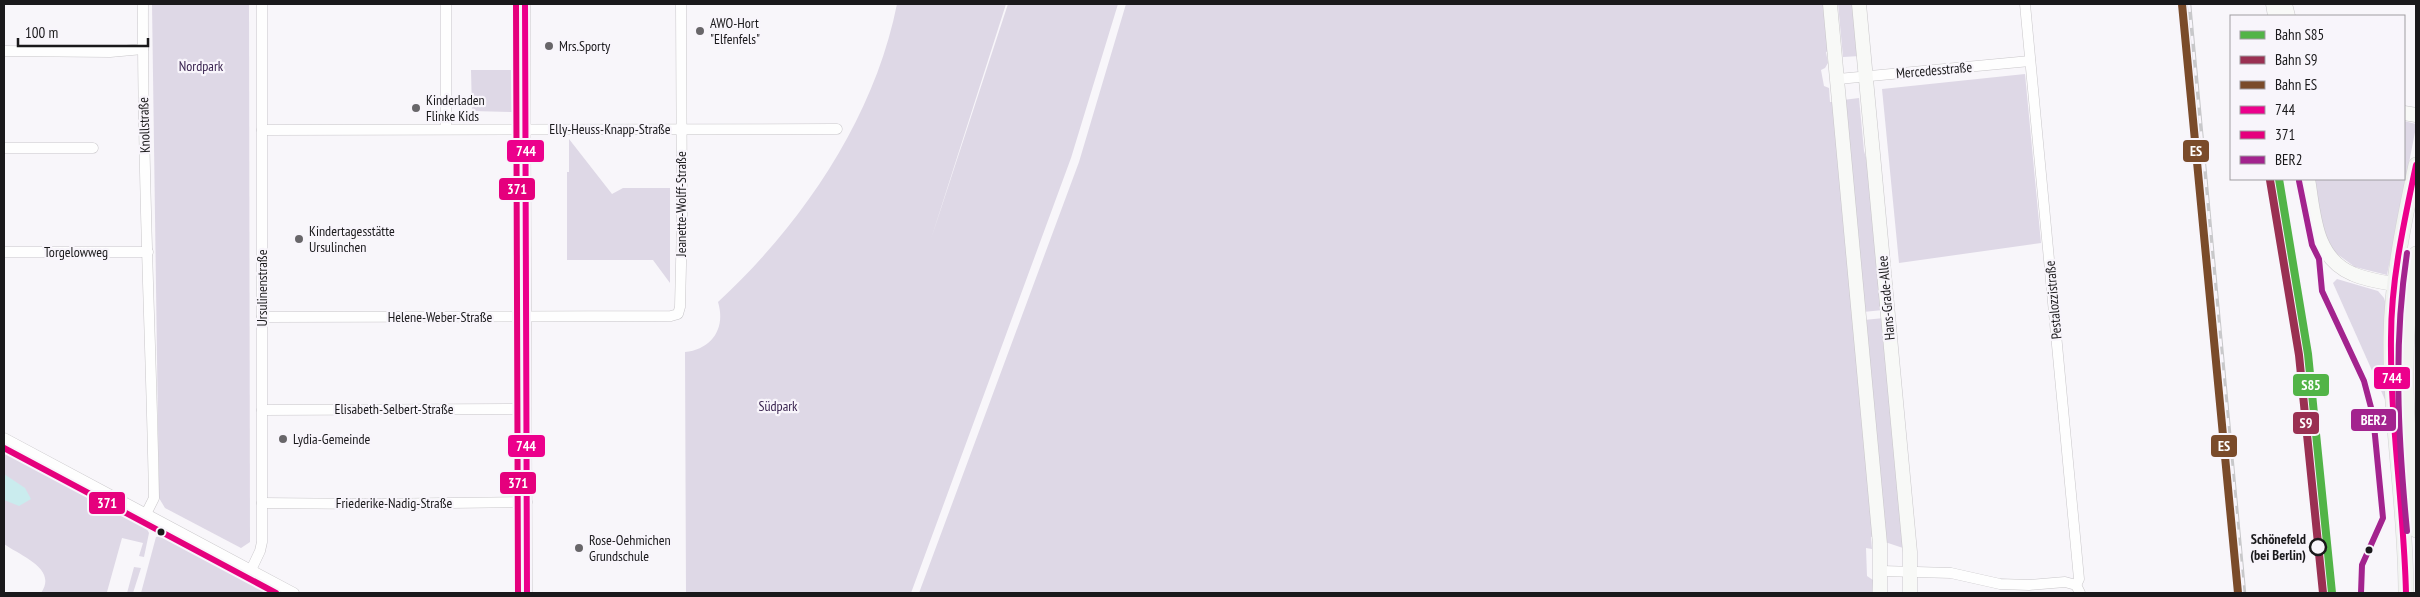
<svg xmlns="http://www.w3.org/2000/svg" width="2420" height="597" font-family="'PT Sans Narrow',sans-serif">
<rect width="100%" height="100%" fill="#f8f6fa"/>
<g fill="#ded8e6">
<polygon points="152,4 249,4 250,542 241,548 165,508 159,498"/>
<path d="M897,4H1006L931,239L1008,4H1118L1071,158L911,593H686L685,352C712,349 726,328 718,302C803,223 874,119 897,4Z"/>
<polygon points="1126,4 1825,4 1829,51 1826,52 1828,63 1825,68 1821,70 1824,86 1829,88 1830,102 1834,102 1875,536 1871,537 1872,549 1866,548 1867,576 1873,580 1872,593 919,593 1079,162"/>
<polygon points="1838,4 1855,4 1860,56 1843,57"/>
<polygon points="471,70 511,70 512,112 472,111"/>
<polygon points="2025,74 2041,243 1899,263 1882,89"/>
<polygon points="1859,98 1864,151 1869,168 1883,310 1863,312 1843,100"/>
<polygon points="2404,121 2416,124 2416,127 2387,275 2355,267 2329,248 2323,229 2314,179 2404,179"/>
<polygon points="569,139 612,194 623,188 670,188 670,283 653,260 567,260 567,172 569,172"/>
<polygon points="2337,279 2378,291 2384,298 2388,311 2386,402 2333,283"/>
<polygon points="1884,318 1906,549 1885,542 1864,320"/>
<path d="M4,449L145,525L149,533L144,557L139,556L143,543L122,538L107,592L110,593H41C58,569 21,556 4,544Z"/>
<polygon points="163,535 272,593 141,593 156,537"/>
<polygon points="134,567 141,568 133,593 127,593"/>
</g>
<polygon fill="#caecee" points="4,474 25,488 31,499 19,506 4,500"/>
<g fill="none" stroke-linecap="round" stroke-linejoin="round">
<defs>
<g id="street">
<path d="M143,4C142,168 151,333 154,498L146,514"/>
<polyline points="446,4 446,128"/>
<polyline points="525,4 527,593"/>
<polyline points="2025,4 2079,579 2076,585"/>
<polyline points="4,51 110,52 143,49"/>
<polyline points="1838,79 2030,61"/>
<polyline points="262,130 837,129"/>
<polyline points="4,148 93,148"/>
<polyline points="4,252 148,252"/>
<polyline points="262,317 671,316 678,314 680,307 682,223 681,4"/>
<polyline points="262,410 526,409"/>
<polyline points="4,438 294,593"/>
<polyline points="262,503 369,504 527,502"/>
<polyline points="251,570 260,551 262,542 262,4"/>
<polyline points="1882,571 1951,573 2000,584 2029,585 2065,582 2076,585"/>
<polyline points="2076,585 2080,593"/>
</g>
<g id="secondary">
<polyline points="1830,4 1880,544 1880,593"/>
<polyline points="1859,4 1910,552 1910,593"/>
<polyline points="2273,4 2275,16"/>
<polyline points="2285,4 2288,16"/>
<polyline points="2404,113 2416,115"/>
<path d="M2308,179C2314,214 2314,258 2353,274C2369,281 2389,283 2406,286"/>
</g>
<g id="primary">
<path d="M2416,254C2399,345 2407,438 2416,530"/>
<path d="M2406,593C2406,507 2390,422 2391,337C2392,278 2404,221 2416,165"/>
</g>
</defs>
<use href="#street" stroke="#c8c6c9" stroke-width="11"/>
<use href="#secondary" stroke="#c8c6c9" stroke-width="15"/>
<use href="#primary" stroke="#d3d2d4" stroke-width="16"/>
<use href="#street" stroke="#fefefe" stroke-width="10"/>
<use href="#secondary" stroke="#f8f9f7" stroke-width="14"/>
<use href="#primary" stroke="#f1f3f0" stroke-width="15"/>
<defs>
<polyline id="rail" points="2189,4 2244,593"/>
</defs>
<use href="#rail" stroke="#c8c8ca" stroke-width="4.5"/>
<use href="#rail" stroke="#f8f5fb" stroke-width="2.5" stroke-dasharray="8" stroke-linecap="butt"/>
<defs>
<g id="bus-1">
<polyline points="525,4 527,593"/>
<path d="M2406,593C2404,508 2390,423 2391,338C2391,280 2404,222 2416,165"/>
</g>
<g id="bus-2">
<polyline points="516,4 518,593"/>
<polyline points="4,448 276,593"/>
</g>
<g id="bus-3">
<polyline points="2299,181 2312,245 2319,259 2322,291 2364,381 2373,415 2383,518 2362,565 2361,593"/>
<path d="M2407,531C2398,437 2393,346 2407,253"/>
</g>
</defs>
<use href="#bus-1" stroke="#f8f5fb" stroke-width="10"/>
<use href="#bus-2" stroke="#f8f5fb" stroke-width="10"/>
<use href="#bus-3" stroke="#f8f5fb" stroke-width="10"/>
<use href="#bus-1" stroke="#ec008c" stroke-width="6"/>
<use href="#bus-2" stroke="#e5007d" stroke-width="6"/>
<use href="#bus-3" stroke="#a3238e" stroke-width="6"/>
<defs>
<polyline id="rail-1" points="2279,179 2308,354 2332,593"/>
<polyline id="rail-2" points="2270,180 2299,355 2323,593"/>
<polyline id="rail-3" points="2182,4 2238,593"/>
</defs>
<use href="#rail-1" stroke="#f8f5fb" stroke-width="11"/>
<use href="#rail-2" stroke="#f8f5fb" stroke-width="11"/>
<use href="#rail-3" stroke="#f8f5fb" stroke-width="11"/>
<use href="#rail-1" stroke="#52b447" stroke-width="8"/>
<use href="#rail-2" stroke="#9a3052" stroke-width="8"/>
<use href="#rail-3" stroke="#7a4b2a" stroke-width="8"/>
</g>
<g fill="#686669" stroke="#f8f5fb" stroke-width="2">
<circle cx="700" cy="31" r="5"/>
<circle cx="549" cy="46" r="5"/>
<circle cx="416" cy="108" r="5"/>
<circle cx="299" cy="239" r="5"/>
<circle cx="283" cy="439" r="5"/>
<circle cx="579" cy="548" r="5"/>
</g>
<g fill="#1a191b" stroke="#f8f5fb" stroke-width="2">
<circle cx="161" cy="532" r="4.5"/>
<circle cx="2369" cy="550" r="4.5"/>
</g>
<circle fill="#f8f5fb" stroke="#1a191b" stroke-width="2.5" cx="2318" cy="547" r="8"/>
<g text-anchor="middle" stroke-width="4.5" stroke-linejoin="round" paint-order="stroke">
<g font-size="14" fill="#1a191b" stroke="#f8f5fb" text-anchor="start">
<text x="710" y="28">AWO-Hort<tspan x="710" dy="16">"Elfenfels"</tspan></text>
<text x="559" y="51">Mrs.Sporty</text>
<text x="426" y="105">Kinderladen<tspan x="426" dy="16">Flinke Kids</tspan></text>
<text x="309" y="236">Kindertagesstätte<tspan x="309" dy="16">Ursulinchen</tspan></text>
<text x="293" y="444">Lydia-Gemeinde</text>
<text x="589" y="545">Rose-Oehmichen<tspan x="589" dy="16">Grundschule</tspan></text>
</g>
<g font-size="14" fill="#3a2450" stroke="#f8f5fb">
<text x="201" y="71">Nordpark</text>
<text x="778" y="411">Südpark</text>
</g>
<g font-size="14" fill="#1a191b" stroke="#f8f5fb">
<text transform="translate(1934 70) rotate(-5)" y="5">Mercedesstraße</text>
<text transform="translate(144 125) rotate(-92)" y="5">Knollstraße</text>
<text x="610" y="134">Elly-Heuss-Knapp-Straße</text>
<text transform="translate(681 204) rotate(-90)" y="5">Jeanette-Wolff-Straße</text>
<text x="76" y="257">Torgelowweg</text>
<text transform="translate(262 288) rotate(-90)" y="5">Ursulinenstraße</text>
<text transform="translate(1886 298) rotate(-95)" y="5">Hans-Grade-Allee</text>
<text transform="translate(2053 300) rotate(-95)" y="5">Pestalozzistraße</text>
<text x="440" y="322">Helene-Weber-Straße</text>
<text x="394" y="414">Elisabeth-Selbert-Straße</text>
<text x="394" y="508">Friederike-Nadig-Straße</text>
</g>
<g font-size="14" font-weight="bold" fill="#1a191b" stroke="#f8f5fb" text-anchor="end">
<text x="2306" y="544">Schönefeld<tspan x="2306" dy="16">(bei Berlin)</tspan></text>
</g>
</g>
<g stroke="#f8f5fb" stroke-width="2">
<rect x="506" y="139" width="39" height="24" rx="5" fill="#ec008c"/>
<rect x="2182" y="139" width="28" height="24" rx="5" fill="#7a4b2a"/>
<rect x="498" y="177" width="38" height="24" rx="5" fill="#e5007d"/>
<rect x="2373" y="366" width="38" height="24" rx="5" fill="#ec008c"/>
<rect x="2292" y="373" width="38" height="24" rx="5" fill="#52b447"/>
<rect x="2350" y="408" width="47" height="24" rx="5" fill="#a3238e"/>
<rect x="2292" y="411" width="28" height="24" rx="5" fill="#9a3052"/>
<rect x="507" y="434" width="39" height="24" rx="5" fill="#ec008c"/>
<rect x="2210" y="434" width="28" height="24" rx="5" fill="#7a4b2a"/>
<rect x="499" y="471" width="38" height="24" rx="5" fill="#e5007d"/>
<rect x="88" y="491" width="38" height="24" rx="5" fill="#e5007d"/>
</g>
<g font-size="14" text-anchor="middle" font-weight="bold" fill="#fff">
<text x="526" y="156">744</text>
<text x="2196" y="156">ES</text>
<text x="517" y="194">371</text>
<text x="2392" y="383">744</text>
<text x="2311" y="390">S85</text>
<text x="2374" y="425">BER2</text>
<text x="2306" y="428">S9</text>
<text x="526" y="451">744</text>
<text x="2224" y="451">ES</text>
<text x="518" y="488">371</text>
<text x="107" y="508">371</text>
</g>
<rect width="2420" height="597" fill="none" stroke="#1a191b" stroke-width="10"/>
<rect x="2230" y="15" width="175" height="165" fill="#f8f5fb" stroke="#9f9da1"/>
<rect x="2240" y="31" width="25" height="8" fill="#52b447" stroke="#9f9da1"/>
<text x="2275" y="40" font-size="15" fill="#1a191b">Bahn S85</text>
<rect x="2240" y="56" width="25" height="8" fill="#9a3052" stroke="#9f9da1"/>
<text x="2275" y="65" font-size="15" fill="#1a191b">Bahn S9</text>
<rect x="2240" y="81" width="25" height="8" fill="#7a4b2a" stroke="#9f9da1"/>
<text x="2275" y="90" font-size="15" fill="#1a191b">Bahn ES</text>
<rect x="2240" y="106" width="25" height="8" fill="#ec008c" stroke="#9f9da1"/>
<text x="2275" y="115" font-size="15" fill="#1a191b">744</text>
<rect x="2240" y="131" width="25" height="8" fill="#e5007d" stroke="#9f9da1"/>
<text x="2275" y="140" font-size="15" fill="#1a191b">371</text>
<rect x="2240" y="156" width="25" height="8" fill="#a3238e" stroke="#9f9da1"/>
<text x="2275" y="165" font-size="15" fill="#1a191b">BER2</text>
<path d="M18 38v8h130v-8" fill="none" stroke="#1a191b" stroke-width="2.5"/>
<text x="25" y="38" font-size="15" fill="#1a191b" stroke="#f8f5fb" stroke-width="4" paint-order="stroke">100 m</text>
</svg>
